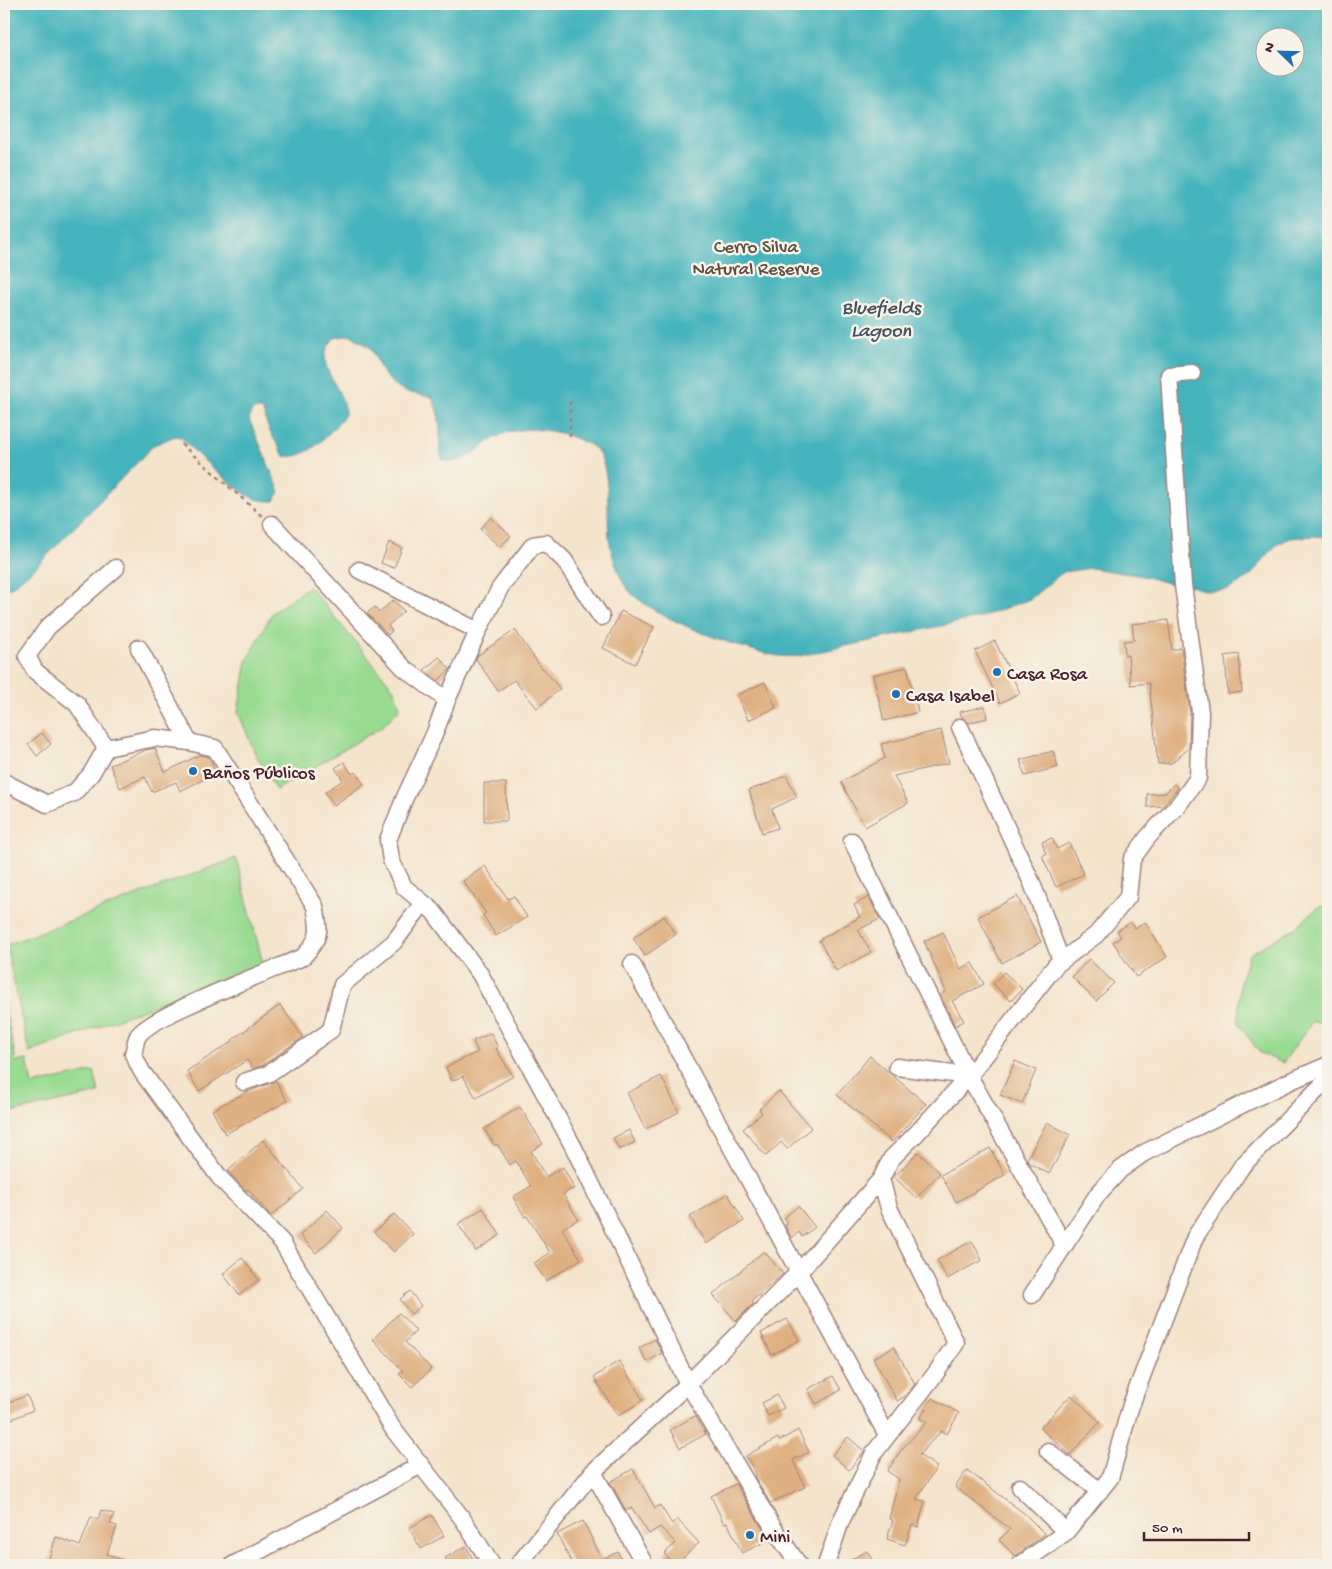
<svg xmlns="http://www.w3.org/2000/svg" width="1332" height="1569" font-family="'Gochi Hand',sans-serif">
<rect width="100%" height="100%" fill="#f7f3e8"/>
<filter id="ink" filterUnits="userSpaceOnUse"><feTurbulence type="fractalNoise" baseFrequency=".02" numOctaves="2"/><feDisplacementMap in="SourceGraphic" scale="10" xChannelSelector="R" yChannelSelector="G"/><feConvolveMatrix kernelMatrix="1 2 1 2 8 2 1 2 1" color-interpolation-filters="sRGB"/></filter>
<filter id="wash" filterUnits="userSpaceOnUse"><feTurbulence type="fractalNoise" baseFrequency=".0096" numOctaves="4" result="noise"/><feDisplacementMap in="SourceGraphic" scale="20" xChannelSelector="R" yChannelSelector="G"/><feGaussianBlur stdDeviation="1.12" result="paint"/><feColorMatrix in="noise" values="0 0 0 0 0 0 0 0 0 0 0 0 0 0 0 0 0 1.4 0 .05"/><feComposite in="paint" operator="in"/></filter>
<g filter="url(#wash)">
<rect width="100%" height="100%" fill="#f4e4cc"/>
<g fill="#9adb92" stroke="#727d5e">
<polygon points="309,586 394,689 400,708 383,726 276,790 255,753 238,712 247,661 272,613"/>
<polygon points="236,858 263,964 29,1053 6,945"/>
<polygon points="1328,904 1328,1022 1312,1022 1283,1063 1260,1053 1238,1023 1240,982 1249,954 1295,928 1316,909"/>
<polygon points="4,1000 16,1062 27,1060 32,1085 94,1071 99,1093 4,1114"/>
</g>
<path fill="#44b3bc" stroke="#476974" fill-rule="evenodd" d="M4,4H1328V537L1314,536L1290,538L1276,545L1250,576L1228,590L1208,591L1187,585L1179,586L1143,576L1091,568L1063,572L1030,599L978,618L799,656C790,656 781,657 773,655C737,648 642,615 624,584C618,573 610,550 609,537C607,516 611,467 597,451C594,447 586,443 581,441C558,429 520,424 497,437C479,446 465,467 443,460C439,451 440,446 440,436C440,423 438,409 432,397L406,392L392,383L382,372L371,348L351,335L334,338C331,342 327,347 326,352C320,372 346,392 345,415C329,433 310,460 284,456L269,430L263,412L259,409L252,410L249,419L280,492L274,501C265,501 259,501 251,497C237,491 191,450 181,437L175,436L154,445L39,564L13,586L4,590ZM1264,38H1294V68H1264Z"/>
<g id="blocks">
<g fill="#dfb182">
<polygon points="491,517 511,536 500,547 480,529"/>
<polygon points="389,542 402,548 394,568 381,563"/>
<polygon points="393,600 404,611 388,626 392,631 388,635 367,613 375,607 379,613"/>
<polygon points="621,611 654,627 635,664 603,648"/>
<polygon points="1168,620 1172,650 1181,648 1190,713 1189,748 1172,763 1158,764 1149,683 1131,685 1128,655 1125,656 1124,641 1134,640 1132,624"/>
<polygon points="515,630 542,669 543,668 560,689 537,708 514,680 498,691 476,659 478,655"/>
<polygon points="995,641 1020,693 1000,703 975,651"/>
<polygon points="1239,654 1242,692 1228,694 1225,656"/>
<polygon points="439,657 450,669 438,681 424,670"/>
<polygon points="907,667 918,712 884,721 873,675"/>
<polygon points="765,682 776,708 748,720 737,695"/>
<polygon points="985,706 987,718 969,723 962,717 960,712"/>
<polygon points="941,730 949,763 894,776 908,803 865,827 841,782 885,758 881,744"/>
<polygon points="42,733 51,744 37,756 28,744"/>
<polygon points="155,748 165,772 200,755 209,757 217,773 180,791 176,782 152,792 145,777 120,788 110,765 146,750"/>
<polygon points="1053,751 1058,767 1025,776 1020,760"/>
<polygon points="344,762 352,774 355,772 364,784 334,805 325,792 343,780 335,768"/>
<polygon points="786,775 797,797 772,809 778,828 762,833 749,790 770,783"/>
<polygon points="484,783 506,783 507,821 484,821"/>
<polygon points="1174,784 1178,788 1163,806 1147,807 1147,794 1165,793"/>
<polygon points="1052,838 1057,849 1069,843 1084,874 1056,887 1042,856 1046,854 1042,842"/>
<polygon points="485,866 508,899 514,896 527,917 496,936 483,915 486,913 463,881"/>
<polygon points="1017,896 1041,942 1002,963 978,917"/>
<polygon points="869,897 880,919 858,930 871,952 836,971 819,940 860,917 854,905"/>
<polygon points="664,916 676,934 645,956 633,938"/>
<polygon points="1131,922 1135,928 1145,922 1167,957 1136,977 1113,942 1121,937 1117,931"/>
<polygon points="943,932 960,969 972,963 984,984 952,1001 964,1021 955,1026 940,995 946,991 924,941"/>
<polygon points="1089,959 1114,983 1096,1001 1072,977"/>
<polygon points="1004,972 1022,989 1011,1001 993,984"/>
<polygon points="280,1005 303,1037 263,1065 253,1069 247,1060 199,1091 187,1071 233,1041 232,1040"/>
<polygon points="491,1033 498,1048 496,1049 513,1076 476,1098 463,1076 452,1081 446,1067 478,1052 473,1041"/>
<polygon points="870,1056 926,1104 892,1142 837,1095"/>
<polygon points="1015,1061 1036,1070 1022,1104 1000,1095"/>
<polygon points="661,1076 679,1112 645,1129 627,1093"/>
<polygon points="276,1081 287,1101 225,1134 212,1110 247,1092"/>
<polygon points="779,1091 811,1128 787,1149 781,1142 766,1156 743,1129 762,1113 759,1109"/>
<polygon points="520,1107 543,1144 531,1151 546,1177 563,1167 574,1188 563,1194 578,1219 562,1229 581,1259 546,1281 534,1263 550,1253 527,1216 525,1217 513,1197 531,1186 516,1161 510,1165 497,1144 495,1146 484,1129"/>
<polygon points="1047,1122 1070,1135 1049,1174 1029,1163 1027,1159"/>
<polygon points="629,1130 635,1142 619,1150 613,1138"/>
<polygon points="263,1140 303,1189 271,1216 248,1189 246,1191 228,1171"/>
<polygon points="990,1148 1005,1175 956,1202 941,1175"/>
<polygon points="918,1152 940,1173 916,1198 894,1177"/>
<polygon points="728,1194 744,1221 706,1244 690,1217"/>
<polygon points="798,1206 815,1227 802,1237 799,1232 792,1238 785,1226 788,1223 784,1218"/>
<polygon points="483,1208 500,1235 476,1251 458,1224"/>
<polygon points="327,1210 343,1228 316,1253 300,1235"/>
<polygon points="394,1214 413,1234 394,1252 374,1232"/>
<polygon points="972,1241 982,1260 947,1279 937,1260"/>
<polygon points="764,1251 783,1274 752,1301 753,1304 736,1321 713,1295"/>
<polygon points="242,1258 259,1280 239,1295 223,1274"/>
<polygon points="410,1291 421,1306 411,1314 400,1299"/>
<polygon points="399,1313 416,1331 405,1342 431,1369 412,1387 399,1374 403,1371 373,1339"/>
<polygon points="787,1319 799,1340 772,1355 761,1333"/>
<polygon points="655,1339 662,1353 647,1362 639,1348"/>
<polygon points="894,1347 915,1384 905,1396 897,1401 873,1358"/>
<polygon points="619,1361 643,1400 618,1416 594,1377"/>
<polygon points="833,1376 841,1390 816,1404 808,1389"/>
<polygon points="27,1395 33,1410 12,1419 6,1404"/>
<polygon points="777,1395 784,1408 768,1416 762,1403"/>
<polygon points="1071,1395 1100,1422 1070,1455 1040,1428"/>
<polygon points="932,1398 959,1413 947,1434 941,1431 919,1455 937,1467 916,1499 925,1501 918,1527 912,1525 905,1545 887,1539 893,1520 889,1519 899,1479 887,1471 902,1449 927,1422 920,1419"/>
<polygon points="695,1416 706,1434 680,1448 670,1430"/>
<polygon points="798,1430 809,1452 793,1460 805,1487 770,1503 754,1476 757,1475 746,1456 778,1438 779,1441"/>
<polygon points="848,1437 864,1451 849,1470 832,1455"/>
<polygon points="633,1469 655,1508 660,1505 672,1524 677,1519 699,1543 675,1565 664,1554 676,1543 660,1527 649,1534 632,1508 626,1511 610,1482"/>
<polygon points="967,1470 1025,1514 1045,1534 1015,1556 999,1540 1010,1529 955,1487"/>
<polygon points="736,1484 769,1540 742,1553 727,1522 724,1524 711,1496"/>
<polygon points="101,1510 114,1514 110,1524 117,1526 107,1554 133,1564 132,1565 47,1565 56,1537 80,1546 91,1517 98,1520"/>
<polygon points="432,1515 444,1536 421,1549 409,1528"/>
<polygon points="583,1521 602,1559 618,1552 624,1565 573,1565 557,1534"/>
<polygon points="466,1546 476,1565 450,1565 445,1558"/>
<polygon points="867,1551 875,1565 841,1565"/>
</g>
</g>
</g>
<g filter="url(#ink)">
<use href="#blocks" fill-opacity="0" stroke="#9f827c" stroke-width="1"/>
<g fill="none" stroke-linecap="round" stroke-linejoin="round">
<defs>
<g id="minor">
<polyline points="272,524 404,668 447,700"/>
<polyline points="359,570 478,631 500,588 533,545 546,543 564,560 601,617"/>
<polyline points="478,631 447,700 434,735 405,797 388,840 391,860 404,887 433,911 480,974 573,1146 688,1384 776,1532 799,1565"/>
<polyline points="960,727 1032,883 1061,960"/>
<path d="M189,742L215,748L315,906C320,932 321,937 303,957C275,969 149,1016 138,1036C135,1041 135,1049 133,1054L142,1072L220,1178L282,1242L393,1429L462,1518L492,1565"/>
<polyline points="106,748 155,738 189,742 139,648"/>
<polyline points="4,782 47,804 74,793 91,774 106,748 77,704 35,671 27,656 48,627 116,568"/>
<polyline points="852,841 969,1076 1064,1245"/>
<polyline points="632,964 887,1435"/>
<polyline points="897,1067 969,1076"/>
<polyline points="244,1082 268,1074 331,1030 342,985 394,942 423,903"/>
<polyline points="1032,1295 1098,1194 1120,1170 1144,1153 1286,1083 1328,1065"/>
<polyline points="1048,1451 1100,1491"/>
<polyline points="1020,1487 1066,1532"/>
<polyline points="233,1565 421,1465"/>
<polyline points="518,1565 593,1472"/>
<polyline points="645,1565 593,1472 688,1384 799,1272 881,1179"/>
<polyline points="826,1565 841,1521 874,1453 936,1373 956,1343 889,1208 881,1179 891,1159 916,1134 969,1076 1056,965 1096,935 1128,897 1132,859 1148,837 1179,804 1198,778 1200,712 1183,585 1169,375 1192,373"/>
<polyline points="1020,1565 1066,1532 1110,1478 1131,1405 1195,1237 1242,1166 1328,1079"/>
</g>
</defs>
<use href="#minor" stroke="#9f827c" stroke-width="19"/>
<g stroke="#9f827c" stroke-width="2.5" stroke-dasharray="4 4" stroke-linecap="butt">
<polyline points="570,437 570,398"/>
<polyline points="181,444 262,516"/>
</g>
<use href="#minor" stroke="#fff" stroke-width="16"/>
</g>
</g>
<g fill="#1f6fb2" stroke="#f7f3e8" stroke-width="2">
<circle cx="997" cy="672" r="5"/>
<circle cx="896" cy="694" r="5"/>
<circle cx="193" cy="771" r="5"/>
<circle cx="750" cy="1535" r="5"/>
</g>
<g text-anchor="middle" stroke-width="5" stroke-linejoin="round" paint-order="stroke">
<g font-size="19" fill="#5e4e45" stroke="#f7f3e8">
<text x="756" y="252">Cerro Silva<tspan x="756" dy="22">Natural Reserve</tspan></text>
</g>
<g font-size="19" fill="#4a1f2b" stroke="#f7f3e8" text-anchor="start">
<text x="1007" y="679">Casa Rosa</text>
<text x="906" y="701">Casa Isabel</text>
<text x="203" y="778">Baños Públicos</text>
<text x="760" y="1542">Mini</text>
</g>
<g font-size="20" font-style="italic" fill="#48535e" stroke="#f7f3e8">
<text x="881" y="313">Bluefields<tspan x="881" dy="23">Lagoon</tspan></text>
</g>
</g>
<rect width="1332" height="1569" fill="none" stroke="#f7f3e8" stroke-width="20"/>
<g transform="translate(1280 52) rotate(293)"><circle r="24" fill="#f7f3e8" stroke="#b29e9c"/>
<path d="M0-4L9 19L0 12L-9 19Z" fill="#1f6fb2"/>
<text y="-8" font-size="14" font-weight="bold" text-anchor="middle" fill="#4a1f2b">N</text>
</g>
<path d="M1144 1532v8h105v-8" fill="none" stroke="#4a1f2b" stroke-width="2.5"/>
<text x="1152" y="1532" font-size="15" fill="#4a1f2b" stroke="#f7f3e8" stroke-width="4" paint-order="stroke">50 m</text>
</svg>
